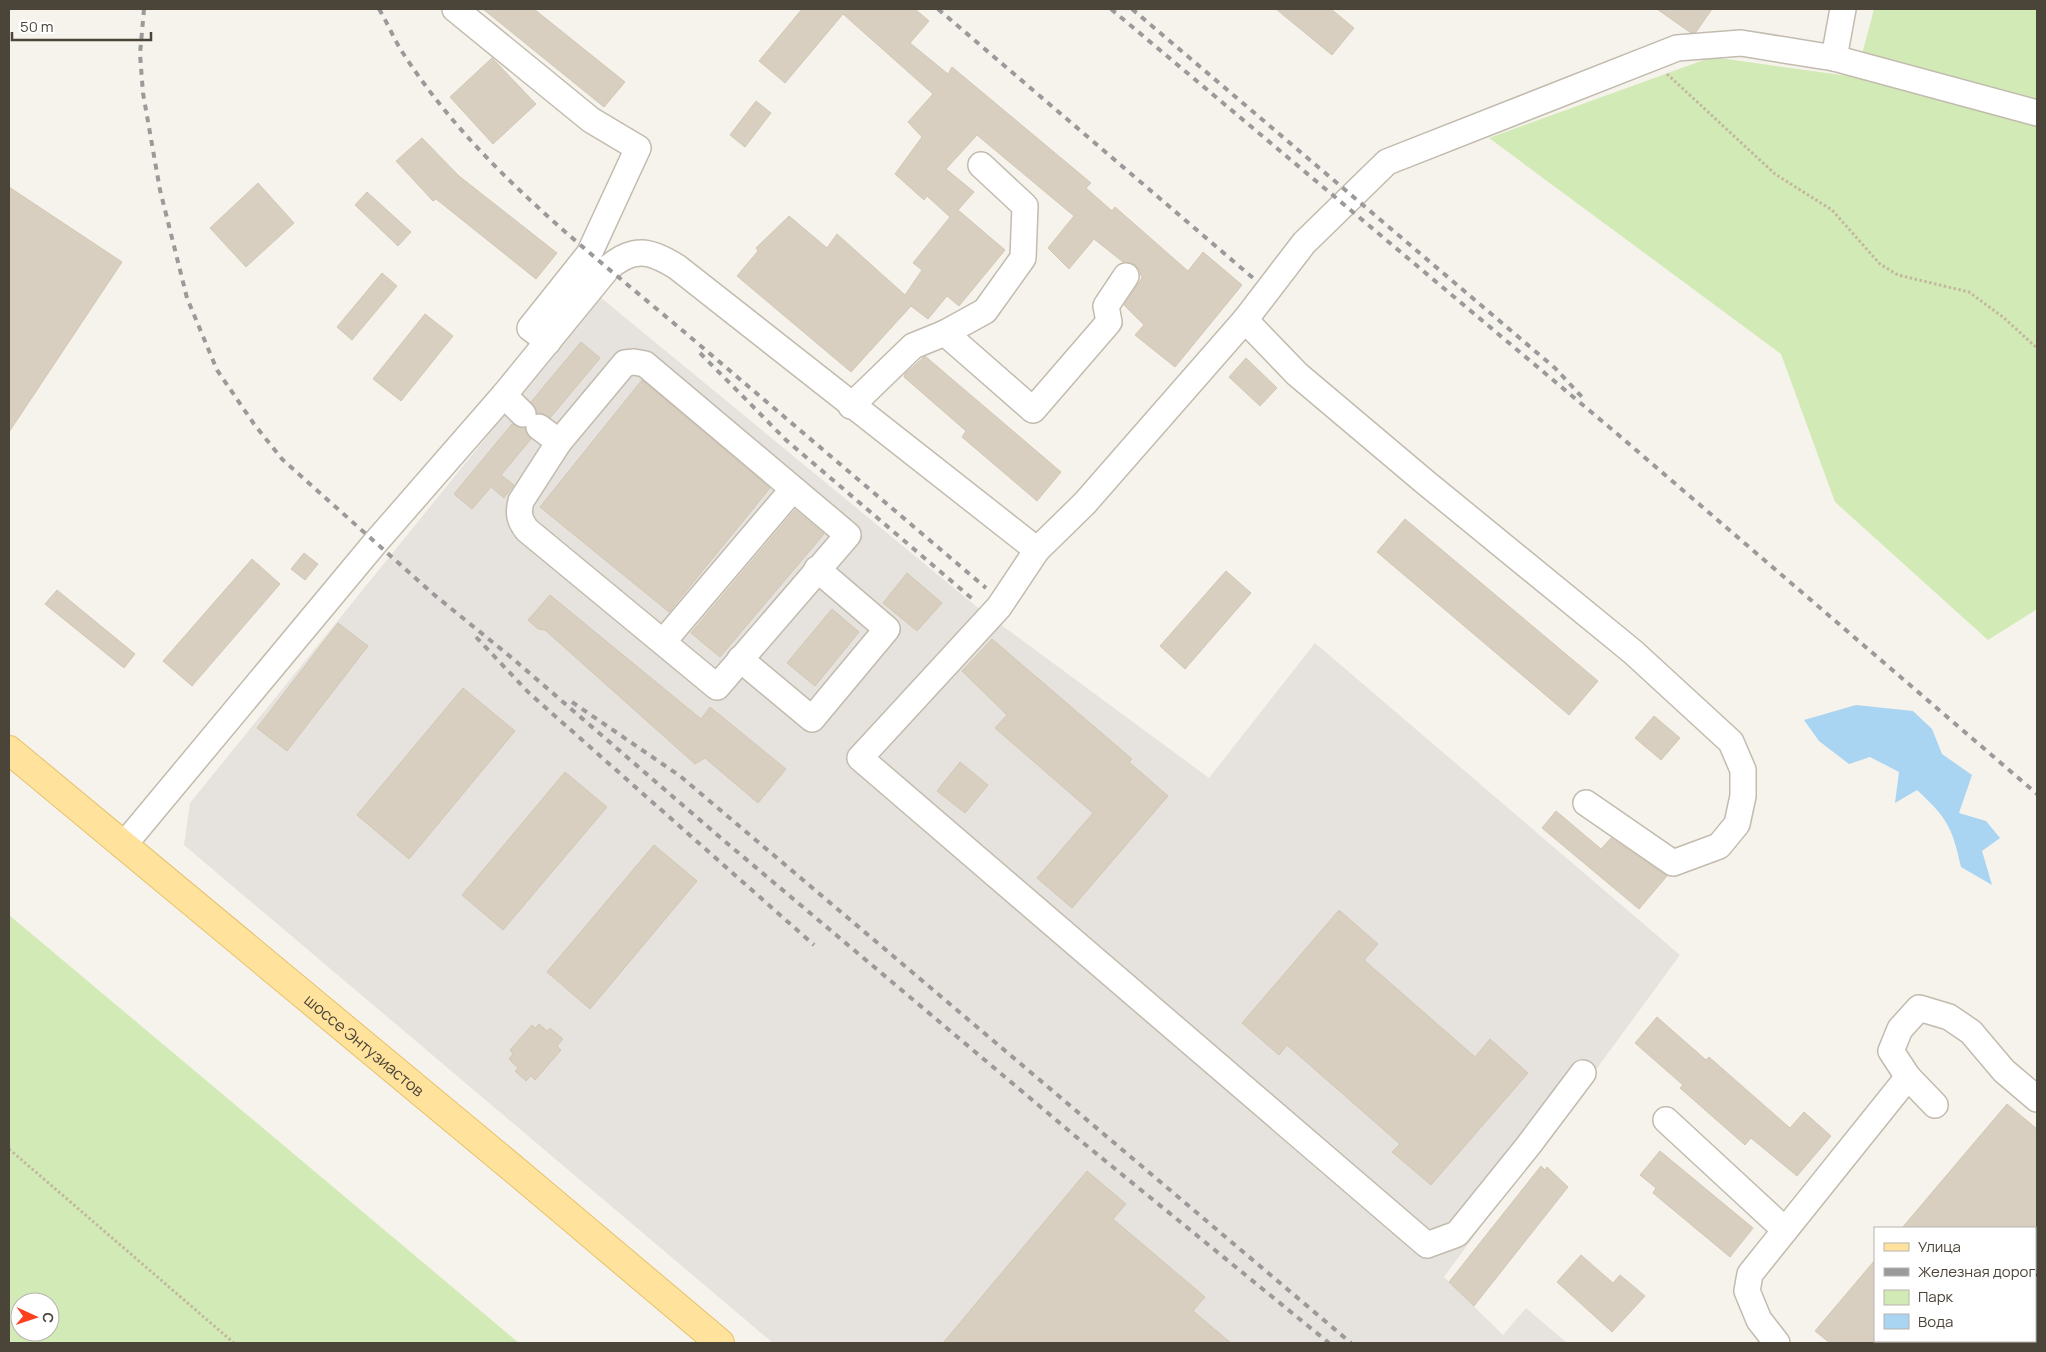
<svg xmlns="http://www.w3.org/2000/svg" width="2046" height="1352" font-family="Manrope,sans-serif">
<rect width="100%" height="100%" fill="#f6f3ec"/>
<polygon fill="#e6e2dd" points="600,297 977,607 1209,778 1315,643 1680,955 1444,1277 1503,1335 1526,1308 1567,1343 773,1343 184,845 190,803"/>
<g fill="#d2eab5" fill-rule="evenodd">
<polygon points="1874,9 2037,9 2037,609 1988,640 1835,502 1781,354 1489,138 1712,57 1856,77"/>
<path d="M9,915L519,1343H9ZM20,1302H50V1332H20Z"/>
</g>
<path fill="#a9d4f2" d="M1856,705L1913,711L1932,729L1942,754L1972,775L1959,813L1986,821L2000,838L1982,851L1992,885L1961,867C1952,826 1947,818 1917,790L1895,803L1899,772L1870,757L1849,764L1819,741L1804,720Z"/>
<g fill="#d8cfc1" stroke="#d3c7b4">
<polygon points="483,9 534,9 625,82 604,107"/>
<polygon points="802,9 915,9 929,21 910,43 948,74 952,67 1091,183 1086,188 1112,211 1115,207 1188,271 1203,252 1242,285 1175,367 1135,335 1144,325 1124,305 1142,278 1139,269 1134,264 1123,262 1094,239 1069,269 1048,248 1074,216 977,135 946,169 974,192 958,210 1005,250 959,306 947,296 928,319 911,306 851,372 737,276 758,251 756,248 789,216 827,248 837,234 905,295 922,270 913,263 950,217 927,196 924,200 895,174 922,137 908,122 933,94 843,14 785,83 759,61"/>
<polygon points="1276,9 1331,9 1354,28 1332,55"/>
<polygon points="1657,9 1712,9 1696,32 1691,33"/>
<polygon points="492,58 536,104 493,144 450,97"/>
<polygon points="756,101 771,113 745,147 730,135"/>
<polygon points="422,138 459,176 557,253 536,279 436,199 433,201 396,161"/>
<polygon points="258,183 294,223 246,267 210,228"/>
<polygon points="9,187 122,262 9,432"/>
<polygon points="367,192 411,232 398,246 355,205"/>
<polygon points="382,273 397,286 352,340 337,327"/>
<polygon points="425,314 453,336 401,401 373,379"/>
<polygon points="581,342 600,358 550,418 537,413 531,402"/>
<polygon points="925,356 1061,472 1037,501 962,437 966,431 904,377 905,374"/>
<polygon points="1246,358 1277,388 1260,406 1229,377"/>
<polygon points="642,380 770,488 669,612 540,507"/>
<polygon points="512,424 525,428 531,439 501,475 514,485 504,498 491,487 472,509 454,494"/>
<polygon points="795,510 824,534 720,657 691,633"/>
<polygon points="1405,519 1598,681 1569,715 1377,552"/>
<polygon points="304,553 318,564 305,580 291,569"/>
<polygon points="252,559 280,584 192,686 163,661"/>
<polygon points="1226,571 1251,593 1185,669 1160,646"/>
<polygon points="907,573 942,603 917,631 883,603"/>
<polygon points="57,590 135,654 124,668 45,604"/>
<polygon points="550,595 701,719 710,707 786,769 758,803 705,758 695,764 545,630 538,629 528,620"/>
<polygon points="832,609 859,632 815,686 787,663"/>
<polygon points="338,623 368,646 287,751 257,728"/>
<polygon points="992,639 1132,759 1129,762 1168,796 1072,908 1037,878 1093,813 995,728 1007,715 962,671"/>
<polygon points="463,688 515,731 409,859 357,815"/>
<polygon points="1654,716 1680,738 1661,760 1635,738"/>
<polygon points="960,762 988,785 965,813 937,791"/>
<polygon points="565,772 607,807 503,930 462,895"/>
<polygon points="1556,811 1601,849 1611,838 1667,876 1639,909 1542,828"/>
<polygon points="654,845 697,881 590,1009 547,972"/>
<polygon points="1339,910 1378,944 1364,960 1475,1057 1490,1039 1528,1073 1431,1185 1392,1152 1400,1144 1287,1045 1279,1055 1242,1023"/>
<polygon points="1657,1017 1706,1060 1709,1057 1790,1128 1804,1112 1831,1136 1797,1176 1751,1138 1745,1145 1680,1088 1683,1085 1635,1043"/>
<polygon points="539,1024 547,1031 550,1028 563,1039 557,1046 561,1050 535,1080 531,1076 526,1081 515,1071 518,1068 509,1059 513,1054 510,1050 532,1025 535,1028"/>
<polygon points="2007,1104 2037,1129 2037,1228 1902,1228"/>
<polygon points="1660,1151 1753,1228 1730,1257 1653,1193 1656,1188 1640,1175"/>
<polygon points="1541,1166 1545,1170 1547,1167 1568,1187 1474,1306 1449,1282"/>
<polygon points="1087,1171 1126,1204 1113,1219 1205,1297 1193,1311 1231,1343 943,1343"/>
<polygon points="1581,1255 1613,1283 1620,1275 1645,1296 1612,1332 1557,1282"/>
<polygon points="1875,1260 1875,1343 1830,1343 1815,1331"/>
</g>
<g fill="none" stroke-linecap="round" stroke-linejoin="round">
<defs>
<g id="minor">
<polyline points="455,9 591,120 638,148 589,254 530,328 548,342"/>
<polyline points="1834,58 1843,9"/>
<polyline points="1245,320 1297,374 1425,482 1633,652 1731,742 1743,770 1743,796 1737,824 1719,846 1673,863 1586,803"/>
<polyline points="945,333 985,311 1023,258 1025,206 981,165"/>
<path d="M634,362L645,364L848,535L717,687L527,530C519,520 518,513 521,501L559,442L625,363Z"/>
<polyline points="504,395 523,414"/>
<polyline points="851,406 913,346 945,333 1033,410 1109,322 1106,306 1126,276"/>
<polyline points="539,427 559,442"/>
<polyline points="1037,550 999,607 860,758 1427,1245 1457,1234 1528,1146 1583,1073"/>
<polyline points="663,642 793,489"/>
<polyline points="740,659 812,719 887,629 817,569"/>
<path d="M123,846L375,543L504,395L607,269C633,246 650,250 677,267L1037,550L1085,503L1245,320L1304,243L1387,162L1677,48L1741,43L1834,58L2037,113"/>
<polyline points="1908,1077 1891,1051 1900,1029 1919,1008 1949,1017 1971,1032 2004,1071 2037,1099"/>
<polyline points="1666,1120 1785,1230"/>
<polyline points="1777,1343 1759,1320 1747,1291 1750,1274 1908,1077 1935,1105"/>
</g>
<g id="major">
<path id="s1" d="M9,750L516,1171L720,1343"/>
</g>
</defs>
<use href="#minor" stroke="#c2bbae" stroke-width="28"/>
<use href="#major" stroke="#e6c16a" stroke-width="30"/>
<g stroke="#c4b79f" stroke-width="3" stroke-dasharray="2.5 2.5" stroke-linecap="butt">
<polyline points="1667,74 1775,174 1832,210 1880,264 1898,275 1969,292 2004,318 2037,348"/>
<polyline points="9,1149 234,1343"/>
</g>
<use href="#minor" stroke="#fff" stroke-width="25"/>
<use href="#major" stroke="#ffe39c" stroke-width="28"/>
<g stroke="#9a9a9a" stroke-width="4" stroke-dasharray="6 6" stroke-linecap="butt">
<polyline points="144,9 140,54 143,93 160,190 187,298 217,370 254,424 282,459 432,593 512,658 722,839 1087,1146 1329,1343"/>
<path d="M379,9C387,22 393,37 401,50C474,165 586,249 689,336C788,420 887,504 986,588"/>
<polyline points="938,9 1253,278"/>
<polyline points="1111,9 1615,432 2037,794"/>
<polyline points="1132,9 1555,368 1582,397"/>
<polyline points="700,353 786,440 976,602"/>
<polyline points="476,637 529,693 814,945"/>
<polyline points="572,702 680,776 1351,1343"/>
</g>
</g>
<g text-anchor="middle" stroke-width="5" stroke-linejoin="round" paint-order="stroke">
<g font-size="16" fill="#4b4439" stroke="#fff">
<text dy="6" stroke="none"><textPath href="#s1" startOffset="462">шоссе Энтузиастов</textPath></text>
</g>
</g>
<rect width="2046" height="1352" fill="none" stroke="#4b4439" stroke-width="20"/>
<rect x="1874" y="1227" width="162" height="115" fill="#ffffff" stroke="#b7b4b0"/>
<rect x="1884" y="1243" width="25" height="8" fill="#ffe39c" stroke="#b7b4b0"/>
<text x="1918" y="1252" font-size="15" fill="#4b4439">Улица</text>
<rect x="1884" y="1268" width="25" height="8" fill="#9a9a9a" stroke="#b7b4b0"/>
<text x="1918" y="1277" font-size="15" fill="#4b4439">Железная дорога</text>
<rect x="1884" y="1290" width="25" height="15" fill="#d2eab5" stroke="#b7b4b0"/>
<text x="1918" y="1302" font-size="15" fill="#4b4439">Парк</text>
<rect x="1884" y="1314" width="25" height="15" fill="#a9d4f2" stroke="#b7b4b0"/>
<text x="1918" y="1327" font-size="15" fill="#4b4439">Вода</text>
<g transform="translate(35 1317) rotate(93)"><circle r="24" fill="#ffffff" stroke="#b7b4b0"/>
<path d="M0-4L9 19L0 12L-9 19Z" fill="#fc3f1d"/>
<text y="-8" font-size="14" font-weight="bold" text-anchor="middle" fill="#4b4439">С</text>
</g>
<path d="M12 32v8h139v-8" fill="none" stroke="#4b4439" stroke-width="2.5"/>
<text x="20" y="32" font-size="15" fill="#4b4439" stroke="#ffffff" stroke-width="4" paint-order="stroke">50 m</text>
</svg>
